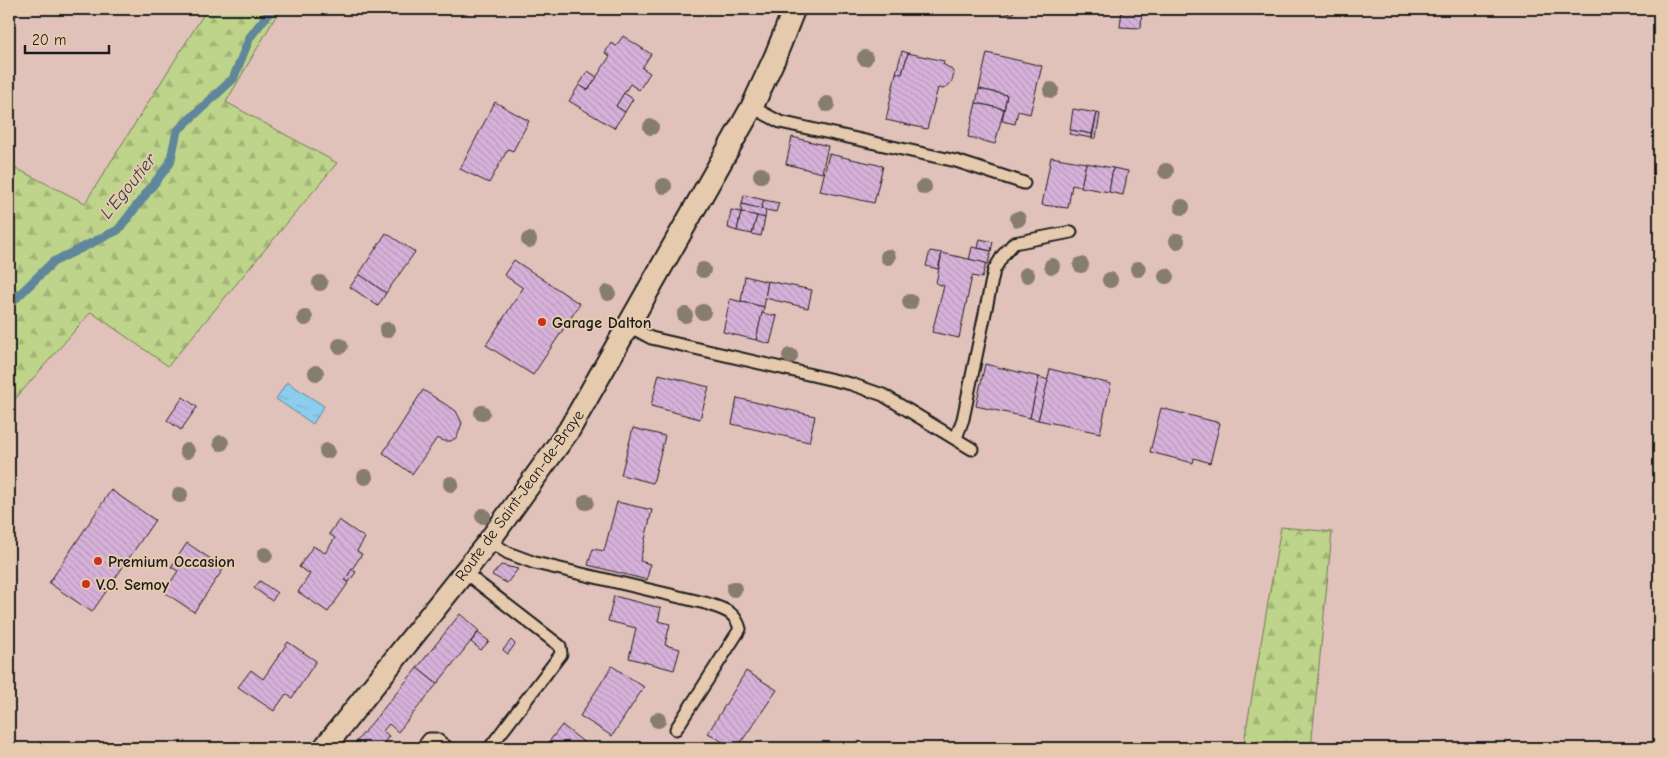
<svg xmlns="http://www.w3.org/2000/svg" width="1668" height="757" font-family="'Comic Neue',sans-serif">
<defs>
<pattern id="forest-firs" width="22" height="20" patternUnits="userSpaceOnUse" patternTransform="scale(1.25)"><rect width="22" height="20" fill="#bed48a"/><path d="M5 1l3.5 6h-7zM16 11l3.5 6h-7z" fill="#a3b576"/></pattern>
<pattern id="water-ripples" width="26" height="14" patternUnits="userSpaceOnUse" patternTransform="scale(1.25)"><rect width="26" height="14" fill="#8ccdee"/><path d="M2 4q2-2 4 0t4 0M15 11q2-2 4 0t4 0" fill="none" stroke="#78afcc"/></pattern>
<pattern id="building-back-hatch" width="6" height="6" patternUnits="userSpaceOnUse" patternTransform="scale(1.25)"><rect width="6" height="6" fill="#d7b1d9"/><path d="M-1 5l2 2M0 0l6 6M5-1l2 2" fill="none" stroke="#b898ba"/></pattern>
</defs>
<rect width="100%" height="100%" fill="#e1c2ba"/>
<filter id="ink" filterUnits="userSpaceOnUse"><feTurbulence type="fractalNoise" baseFrequency=".02" numOctaves="2"/><feDisplacementMap in="SourceGraphic" scale="10" xChannelSelector="R" yChannelSelector="G"/><feConvolveMatrix kernelMatrix="1 2 1 2 8 2 1 2 1" color-interpolation-filters="sRGB"/></filter>
<g filter="url(#ink)">
<g fill="url(#forest-firs)" stroke="#6d7853">
<polygon points="207,9 280,9 226,102 337,163 168,366 91,312 9,406 9,165 85,203"/>
<polygon points="1281,527 1332,532 1311,748 1243,748"/>
</g>
<polygon fill="url(#water-ripples)" stroke="#5f869a" points="287,382 324,406 313,424 276,399"/>
<g fill="none" stroke-linecap="round" stroke-linejoin="round">
<polyline stroke="#5f869a" stroke-width="9" points="9,305 53,262 118,230 170,163 177,131 233,79 250,37 272,9"/>
</g>
<g fill="url(#building-back-hatch)" stroke="#1c1c1c">
<polygon points="987,9 1015,9 1013,14"/>
<polygon points="1122,9 1142,9 1141,28 1120,27"/>
<polygon points="623,36 651,54 642,68 650,73 639,90 630,84 616,106 625,112 614,128 569,101 579,85 588,90 610,56 605,53 611,43 616,46"/>
<polygon points="902,51 908,53 902,74 896,73"/>
<polygon points="908,53 944,61 943,64 951,69 954,74 952,81 948,86 943,89 938,88 927,129 886,120 896,73 902,74"/>
<polygon points="987,53 1042,66 1030,114 1018,111 1015,124 1002,121 1007,95 979,89"/>
<polygon points="588,71 597,77 588,90 579,85"/>
<polygon points="979,89 1007,95 1004,109 976,103"/>
<polygon points="624,93 633,99 625,112 616,106"/>
<polygon points="495,102 529,121 513,151 508,149 489,183 460,169"/>
<polygon points="976,103 1004,109 995,144 968,137"/>
<polygon points="1073,109 1097,113 1092,134 1070,130"/>
<polygon points="1097,113 1100,114 1096,138 1092,138"/>
<polygon points="1070,130 1092,134 1092,138 1069,134"/>
<polygon points="792,137 828,146 822,173 786,164"/>
<polygon points="829,154 883,166 874,203 820,191"/>
<polygon points="1051,157 1086,163 1081,187 1072,185 1068,208 1042,205"/>
<polygon points="1086,163 1113,168 1109,192 1081,187"/>
<polygon points="1113,168 1128,171 1123,195 1109,192"/>
<polygon points="744,195 764,200 761,209 742,204"/>
<polygon points="764,200 779,203 776,212 761,209"/>
<polygon points="742,204 766,210 765,218 741,212"/>
<polygon points="731,210 741,212 737,231 728,228"/>
<polygon points="741,212 757,216 752,234 737,231"/>
<polygon points="757,216 765,218 761,236 752,234"/>
<polygon points="386,233 415,252 386,293 359,274"/>
<polygon points="980,239 993,242 991,251 978,248"/>
<polygon points="972,247 991,251 988,264 969,260"/>
<polygon points="930,251 942,253 938,269 926,266"/>
<polygon points="942,253 986,263 982,278 972,276 959,338 932,332 944,286 936,283"/>
<polygon points="514,260 580,304 533,375 486,345 523,288 504,275"/>
<polygon points="359,274 386,293 378,306 350,287"/>
<polygon points="745,276 768,282 764,307 741,301"/>
<polygon points="768,281 812,290 808,308 765,298"/>
<polygon points="730,299 764,307 756,340 723,332"/>
<polygon points="762,313 777,316 770,344 756,340"/>
<polygon points="985,364 1039,377 1030,418 976,406"/>
<polygon points="1050,369 1111,384 1100,433 1038,420"/>
<polygon points="659,374 709,387 700,419 651,406"/>
<polygon points="1039,377 1048,380 1038,420 1030,418"/>
<polygon points="423,390 456,411 462,423 457,437 451,441 444,441 437,438 412,474 383,453"/>
<polygon points="183,397 197,407 181,430 167,420"/>
<polygon points="737,398 815,416 809,442 732,424"/>
<polygon points="1161,408 1220,423 1210,463 1194,458 1193,463 1150,452"/>
<polygon points="633,428 665,436 653,483 621,475"/>
<polygon points="111,490 155,520 92,612 49,583"/>
<polygon points="617,502 652,510 640,561 650,564 647,580 588,565 593,549 604,551"/>
<polygon points="339,520 365,538 357,551 362,554 345,580 349,582 328,612 298,592 310,574 299,567 313,546 325,553 335,538 329,534"/>
<polygon points="187,543 224,568 194,612 164,592 178,571 171,567"/>
<polygon points="501,565 518,569 507,583 492,575"/>
<polygon points="352,569 356,572 349,582 345,580"/>
<polygon points="260,581 277,593 272,601 254,588"/>
<polygon points="614,596 661,608 658,621 670,624 665,645 680,649 674,670 629,658 636,628 608,621"/>
<polygon points="460,614 479,631 437,684 417,668"/>
<polygon points="478,633 489,641 481,650 471,642"/>
<polygon points="511,640 515,644 508,654 503,650"/>
<polygon points="288,642 316,661 292,698 286,694 274,711 238,687 251,670 263,679"/>
<polygon points="612,666 644,687 612,736 580,716"/>
<polygon points="417,668 437,684 398,732 389,724 383,731 389,736 380,748 351,748"/>
<polygon points="746,671 777,690 737,748 733,748 708,733"/>
<polygon points="562,725 591,748 544,748"/>
</g>
<g fill="none" stroke-linecap="round" stroke-linejoin="round">
<defs>
<g id="lane">
<polyline points="752,107 780,122 956,161 1024,183"/>
<polyline points="629,326 651,338 851,384 883,395 972,449"/>
<polyline points="956,438 963,419 994,270 1003,255 1014,243 1071,232"/>
<path d="M489,541L508,553L535,563L705,603C722,609 735,610 740,629L676,729"/>
<polyline points="464,572 560,646 561,654 491,746 491,748"/>
<polyline points="422,748 429,739 436,739 448,748"/>
</g>
<polyline id="street" points="324,748 489,541 569,430 752,107 775,57 794,9"/>
</defs>
<use href="#lane" stroke="#1c1c1c" stroke-width="15"/>
<use href="#street" stroke="#1c1c1c" stroke-width="25"/>
<use href="#lane" stroke="#e5caad" stroke-width="11"/>
<use href="#street" stroke="#e5caad" stroke-width="21"/>
</g>
<g fill="#867b6f">
<circle cx="865" cy="58" r="8"/>
<circle cx="1051" cy="90" r="8"/>
<circle cx="827" cy="104" r="8"/>
<circle cx="651" cy="127" r="8"/>
<circle cx="1166" cy="171" r="8"/>
<circle cx="761" cy="175" r="8"/>
<circle cx="664" cy="186" r="8"/>
<circle cx="924" cy="187" r="8"/>
<circle cx="1182" cy="207" r="8"/>
<circle cx="1018" cy="219" r="8"/>
<circle cx="529" cy="240" r="8"/>
<circle cx="1177" cy="241" r="8"/>
<circle cx="888" cy="257" r="8"/>
<circle cx="1081" cy="265" r="8"/>
<circle cx="1052" cy="266" r="8"/>
<circle cx="1138" cy="269" r="8"/>
<circle cx="703" cy="270" r="8"/>
<circle cx="1027" cy="275" r="8"/>
<circle cx="1166" cy="276" r="8"/>
<circle cx="1110" cy="280" r="8"/>
<circle cx="320" cy="283" r="8"/>
<circle cx="608" cy="293" r="8"/>
<circle cx="910" cy="302" r="8"/>
<circle cx="703" cy="312" r="8"/>
<circle cx="685" cy="315" r="8"/>
<circle cx="305" cy="318" r="8"/>
<circle cx="387" cy="330" r="8"/>
<circle cx="340" cy="346" r="8"/>
<circle cx="790" cy="356" r="8"/>
<circle cx="316" cy="373" r="8"/>
<circle cx="482" cy="413" r="8"/>
<circle cx="221" cy="443" r="8"/>
<circle cx="187" cy="451" r="8"/>
<circle cx="327" cy="451" r="8"/>
<circle cx="365" cy="477" r="8"/>
<circle cx="451" cy="484" r="8"/>
<circle cx="180" cy="495" r="8"/>
<circle cx="586" cy="502" r="8"/>
<circle cx="483" cy="516" r="8"/>
<circle cx="265" cy="555" r="8"/>
<circle cx="734" cy="589" r="8"/>
<circle cx="658" cy="720" r="8"/>
</g>
</g>
<g fill="#c8321e" stroke="#e5caad" stroke-width="2">
<circle cx="542" cy="322" r="5"/>
<circle cx="98" cy="561" r="5"/>
<circle cx="86" cy="584" r="5"/>
</g>
<g text-anchor="middle" stroke-width="4" stroke-linejoin="round" paint-order="stroke">
<g font-size="16" font-weight="bold" fill="#1c1c1c" stroke="#e5caad" text-anchor="start">
<text x="552" y="328">Garage Dalton</text>
<text x="108" y="567">Premium Occasion</text>
<text x="96" y="590">V.O. Semoy</text>
</g>
<g font-size="16" fill="#1c1c1c" stroke="#e5caad">
<text transform="translate(519 495) rotate(-54)" y="6">Route de Saint-Jean-de-Braye</text>
</g>
<g font-size="18" font-style="italic" fill="#323f46" stroke="#e5caad">
<text transform="translate(128 186) rotate(-51)" y="6">L'Egoutier</text>
</g>
</g>
<rect width="1668" height="757" fill="none" stroke="#e5caad" stroke-width="30"/>
<rect x="15" y="15" width="1638" height="727" fill="none" stroke="#1c1c1c" stroke-width="2" filter="url(#ink)"/>
<path d="M25 45v8h84v-8" fill="none" stroke="#1c1c1c" stroke-width="2.5"/>
<text x="32" y="45" font-size="15" fill="#1c1c1c" stroke="#e5caad" stroke-width="4" paint-order="stroke">20 m</text>
</svg>
